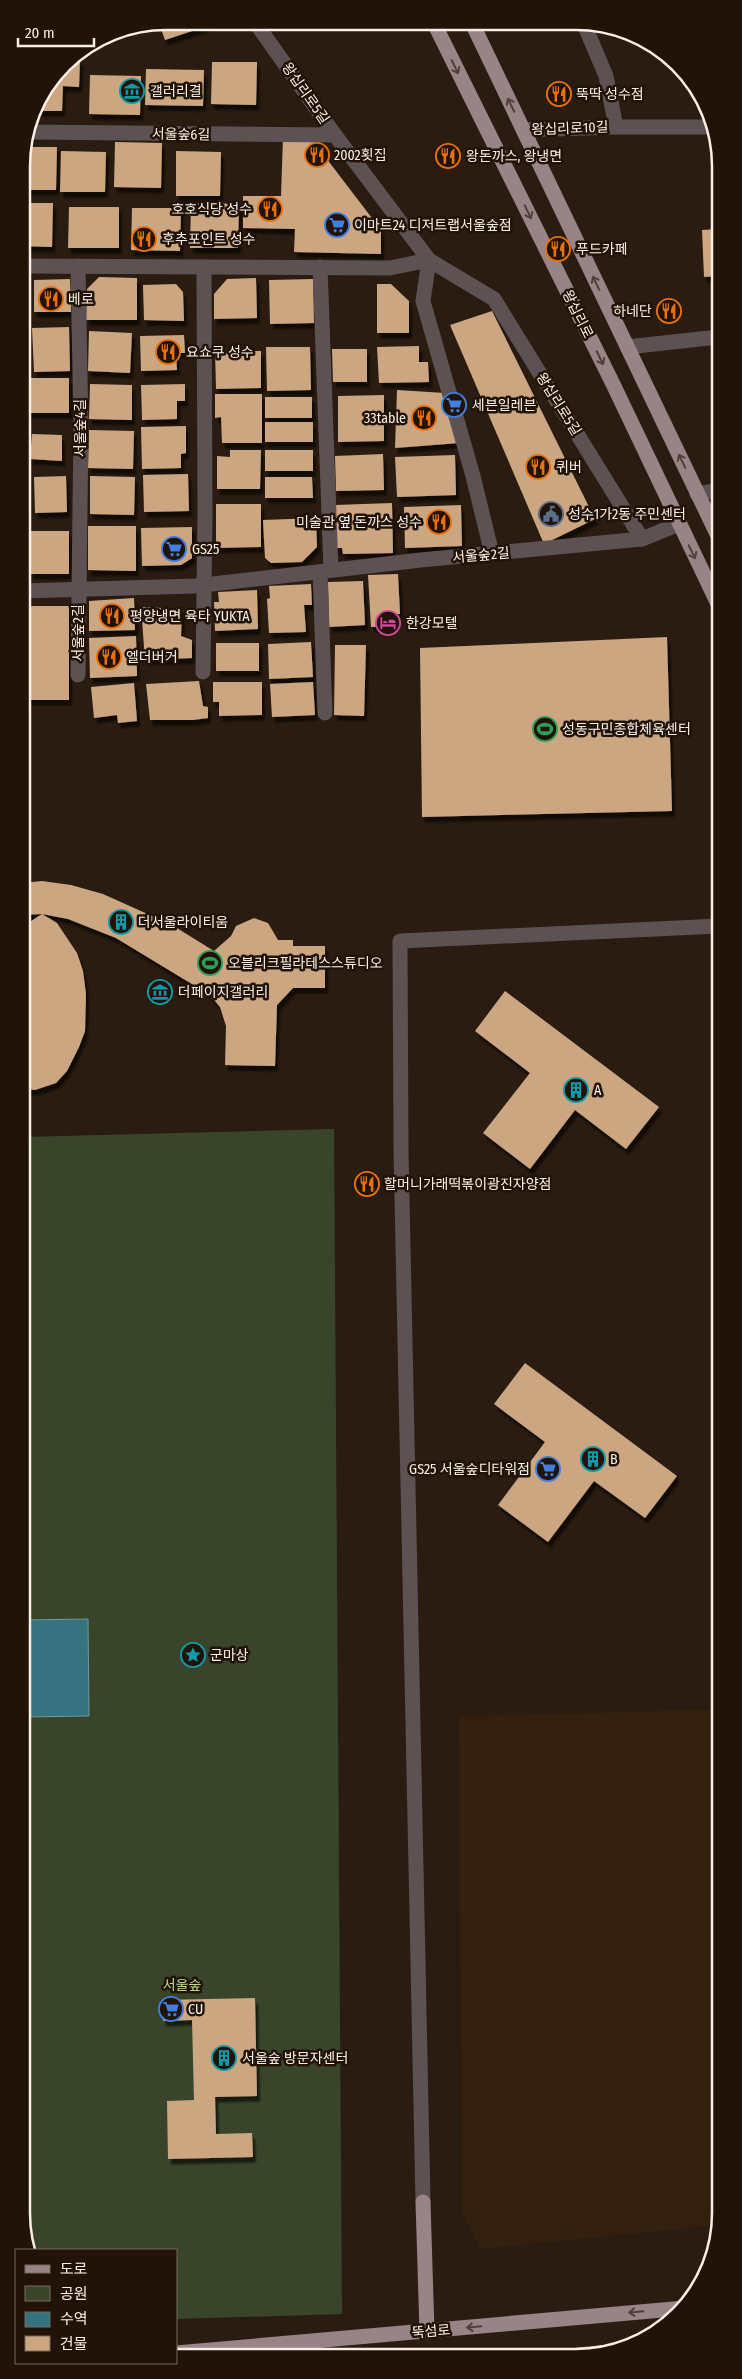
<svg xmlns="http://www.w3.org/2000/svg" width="742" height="2379" font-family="'Fira Sans Condensed','Noto Sans KR',sans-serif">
<defs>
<filter id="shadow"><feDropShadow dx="3" dy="5.5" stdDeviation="1" flood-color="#0009"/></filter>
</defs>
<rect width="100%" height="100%" fill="#2a1c10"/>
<polygon fill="#33200f" points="720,1709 720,2225 480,2249 462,2212 459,1717"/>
<polygon fill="#39452b" points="334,1129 342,2314 176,2319 176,2250 27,2250 24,2241 23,1137"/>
<polygon fill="#367380" stroke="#70989f" points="88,1619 89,1716 23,1717 23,1620"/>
<g fill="#cba681" filter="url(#shadow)">
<polygon points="164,22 166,21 219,22 165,40 159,23"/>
<polygon points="69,60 80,60 79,87 63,86 62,111 34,111 64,64"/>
<polygon points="212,62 257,62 256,105 211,104"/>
<polygon points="146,69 204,70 203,106 145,105"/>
<polygon points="90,75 141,76 140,115 89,114"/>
<polygon points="283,137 310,137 381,230 381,254 294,252 295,229 243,228 243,196 281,196"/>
<polygon points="115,142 162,143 161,188 114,187"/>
<polygon points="24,147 57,147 56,190 22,190 22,157"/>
<polygon points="61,151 106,152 105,192 60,192"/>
<polygon points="176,151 221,152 220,196 176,196"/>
<polygon points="22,203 53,203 52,247 22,246"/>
<polygon points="191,203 239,204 238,248 190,248"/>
<polygon points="69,207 119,207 119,248 68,248"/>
<polygon points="132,208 181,208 180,251 131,250"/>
<polygon points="718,229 718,276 704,277 702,230"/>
<polygon points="99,277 137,278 137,320 86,320 87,289"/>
<polygon points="256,278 257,318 214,319 214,294 227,279"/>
<polygon points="22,279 26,279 27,324 22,324"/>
<polygon points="70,279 71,312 34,312 34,280"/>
<polygon points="313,279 314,323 270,324 269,280"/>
<polygon points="176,284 183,292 184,321 144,320 143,285"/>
<polygon points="377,284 391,284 409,301 409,333 377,333"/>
<polygon points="492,311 595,519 544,544 450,325"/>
<polygon points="69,327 70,371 34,372 32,328"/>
<polygon points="89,331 132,333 130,373 88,371"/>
<polygon points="184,335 185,353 176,353 177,370 141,371 140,336"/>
<polygon points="419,346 419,362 428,362 429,382 379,383 377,347"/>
<polygon points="266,347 310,347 311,390 267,391"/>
<polygon points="332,349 367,349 367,382 333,382"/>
<polygon points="215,351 261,351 261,388 216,389"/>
<polygon points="27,378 69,378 69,413 26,413"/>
<polygon points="90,384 132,385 132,420 89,419"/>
<polygon points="185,384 185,401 177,401 177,419 142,420 141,385"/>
<polygon points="397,390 445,393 459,443 395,448"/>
<polygon points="215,394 262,394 262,443 222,443 221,417 215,418"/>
<polygon points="384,395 384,441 338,442 338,396"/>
<rect x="265" y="397" width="47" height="21"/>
<rect x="265" y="422" width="48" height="20"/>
<polygon points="186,426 186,453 181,454 181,468 142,469 141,427"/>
<polygon points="89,430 134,431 133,469 88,468"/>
<polygon points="32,434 62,435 62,461 30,459"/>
<polygon points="230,450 261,450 260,489 217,489 217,456 230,457"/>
<rect x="265" y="450" width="48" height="21"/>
<polygon points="383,454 384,490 336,491 335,456"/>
<polygon points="455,455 456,495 397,497 395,457"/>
<polygon points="188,474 189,511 144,512 143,475"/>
<polygon points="66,476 67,512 35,513 34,477"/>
<polygon points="90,476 135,477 134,515 90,514"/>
<polygon points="265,477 312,477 313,498 265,498"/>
<polygon points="392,503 393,553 343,554 342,548 336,548 335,505"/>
<polygon points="216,504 261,504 261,547 216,548"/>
<polygon points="461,505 462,546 405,548 404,507"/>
<polygon points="316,518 317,547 302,562 271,563 265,558 263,520"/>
<polygon points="88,526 136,526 136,571 88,570"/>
<polygon points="192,527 192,558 181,565 142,566 141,528"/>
<rect x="30" y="531" width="39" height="43"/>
<polygon points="398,574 400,614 393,614 394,626 371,627 368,575"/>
<polygon points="363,581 365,625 329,627 328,582"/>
<polygon points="311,584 312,605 304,605 306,632 269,633 267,599 270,598 269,586"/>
<polygon points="257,590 258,629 215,631 214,602 219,602 218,592"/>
<polygon points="134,598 135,630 89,631 89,601"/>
<rect x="22" y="606" width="47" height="94"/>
<polygon points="141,607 182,609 181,636 192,640 192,658 145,660"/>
<polygon points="136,636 137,676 90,678 89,638"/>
<polygon points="667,637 672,811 422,817 420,648"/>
<polygon points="311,642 313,677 269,679 268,644"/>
<rect x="216" y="643" width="43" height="28"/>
<polygon points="335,645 366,645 364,716 334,715"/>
<polygon points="199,681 203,706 208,707 208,718 193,720 150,720 146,684"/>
<polygon points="213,682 262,682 262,715 219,716 219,702 213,702"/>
<polygon points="313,682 315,715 272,717 270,684"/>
<polygon points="134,683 137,721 118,723 117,715 94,718 91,687"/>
<polygon points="42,881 71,885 103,894 172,925 214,951 231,936 236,926 254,918 268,923 278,940 293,940 293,946 325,946 325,988 293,988 277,1005 275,1066 225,1065 226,1026 220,1007 210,995 116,938 68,919 42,914 57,923 77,953 83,971 86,994 85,1031 79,1047 67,1071 56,1083 35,1090 24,1089 23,1088 22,927 42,914 22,915 22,883"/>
<polygon points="505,991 659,1107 626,1149 575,1110 530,1169 483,1133 530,1073 475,1031"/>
<polygon points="525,1363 677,1476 645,1518 594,1481 548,1542 498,1505 545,1442 494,1404"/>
<polygon points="255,1998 257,2096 215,2097 216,2134 252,2133 253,2157 168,2159 167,2101 194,2100 192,2020 163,2021 162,2000"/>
</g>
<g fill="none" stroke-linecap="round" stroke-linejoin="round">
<g stroke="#5c5153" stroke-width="15">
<polyline points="255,22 335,135 429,260 494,299 642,539"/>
<polyline points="584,24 606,76 616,127"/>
<polyline points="523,130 616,127 712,127"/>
<polyline points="27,132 335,135"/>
<polyline points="22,266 390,268 429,260 423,301 473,476 492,554"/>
<polyline points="320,267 331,570"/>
<polyline points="627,347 718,337"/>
<polyline points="697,494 718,490"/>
<polyline points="320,572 325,713"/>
<polyline points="22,591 195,586 421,560 642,539 679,524"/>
<polyline points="203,672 205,515 204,267"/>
<polyline points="78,675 81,427 78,266"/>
<polyline points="423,2202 401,1150 400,941 719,926"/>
</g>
<g stroke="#988386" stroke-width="15">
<polyline points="434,23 613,384 719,606"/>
<polyline points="472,23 718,536"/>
<polyline points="423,2202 427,2332"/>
<polyline points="176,2353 685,2308"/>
<polyline points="578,2355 611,2352"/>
</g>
</g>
<defs><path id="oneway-shaft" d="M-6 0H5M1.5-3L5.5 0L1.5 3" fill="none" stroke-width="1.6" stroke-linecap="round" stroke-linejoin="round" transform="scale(1.25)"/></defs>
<g stroke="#51403a">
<use href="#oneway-shaft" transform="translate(455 67) rotate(64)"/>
<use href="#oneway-shaft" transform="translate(511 105) rotate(-116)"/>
<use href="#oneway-shaft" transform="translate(528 212) rotate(64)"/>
<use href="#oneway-shaft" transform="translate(596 283) rotate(-116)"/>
<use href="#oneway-shaft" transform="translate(600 358) rotate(64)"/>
<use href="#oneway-shaft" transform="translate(682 461) rotate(-116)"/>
<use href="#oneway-shaft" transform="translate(692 552) rotate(64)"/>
<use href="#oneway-shaft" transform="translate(636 2312) rotate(175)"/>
<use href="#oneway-shaft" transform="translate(474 2327) rotate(175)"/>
</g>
<defs>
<symbol id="museum-ring" viewBox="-11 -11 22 22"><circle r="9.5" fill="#211307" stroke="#0f9aa8" stroke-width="1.5"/><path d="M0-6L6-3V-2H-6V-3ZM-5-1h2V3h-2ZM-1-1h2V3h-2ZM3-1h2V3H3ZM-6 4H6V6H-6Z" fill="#0f9aa8"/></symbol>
<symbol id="restaurant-ring" viewBox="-11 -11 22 22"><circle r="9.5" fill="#211307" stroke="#e8710a" stroke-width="1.5"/><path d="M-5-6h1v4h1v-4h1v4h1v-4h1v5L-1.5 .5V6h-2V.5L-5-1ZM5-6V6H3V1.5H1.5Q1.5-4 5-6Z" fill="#e8710a"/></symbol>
<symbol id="supermarket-ring" viewBox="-11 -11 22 22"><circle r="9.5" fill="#211307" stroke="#3f7fe0" stroke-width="1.5"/><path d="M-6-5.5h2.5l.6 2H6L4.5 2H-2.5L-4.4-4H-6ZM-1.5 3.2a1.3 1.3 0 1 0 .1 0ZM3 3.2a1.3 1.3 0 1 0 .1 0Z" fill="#3f7fe0"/></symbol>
<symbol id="civic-ring" viewBox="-11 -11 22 22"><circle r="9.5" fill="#211307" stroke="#5c6f8a" stroke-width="1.5"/><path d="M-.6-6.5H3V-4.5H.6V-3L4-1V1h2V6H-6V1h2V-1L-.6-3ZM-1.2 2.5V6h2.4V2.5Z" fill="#5c6f8a"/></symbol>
<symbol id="hotel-ring" viewBox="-11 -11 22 22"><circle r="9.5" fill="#211307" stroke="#d1479c" stroke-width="1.5"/><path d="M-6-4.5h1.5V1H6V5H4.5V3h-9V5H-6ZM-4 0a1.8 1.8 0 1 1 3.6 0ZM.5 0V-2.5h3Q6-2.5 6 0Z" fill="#d1479c"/></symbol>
<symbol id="stadium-ring" viewBox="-11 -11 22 22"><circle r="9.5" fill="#211307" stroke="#2e9e5b" stroke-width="1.5"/><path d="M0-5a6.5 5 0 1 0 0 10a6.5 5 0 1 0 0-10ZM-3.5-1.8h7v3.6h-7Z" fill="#2e9e5b"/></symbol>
<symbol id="building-ring" viewBox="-11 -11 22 22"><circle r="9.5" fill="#211307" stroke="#0f9aa8" stroke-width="1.5"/><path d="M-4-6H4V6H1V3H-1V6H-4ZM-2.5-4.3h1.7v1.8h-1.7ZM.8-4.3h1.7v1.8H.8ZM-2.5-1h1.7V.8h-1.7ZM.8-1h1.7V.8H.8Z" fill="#0f9aa8"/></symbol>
<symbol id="sight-ring" viewBox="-11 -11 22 22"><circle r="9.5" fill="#211307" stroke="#0f9aa8" stroke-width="1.5"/><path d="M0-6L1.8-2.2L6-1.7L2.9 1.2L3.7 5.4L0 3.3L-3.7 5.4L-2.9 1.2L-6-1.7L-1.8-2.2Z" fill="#0f9aa8"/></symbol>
</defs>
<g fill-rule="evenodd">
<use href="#museum-ring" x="118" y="77" width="28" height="28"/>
<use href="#restaurant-ring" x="545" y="80" width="28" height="28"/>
<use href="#restaurant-ring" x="303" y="141" width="28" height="28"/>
<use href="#restaurant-ring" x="434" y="142" width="28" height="28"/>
<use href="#restaurant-ring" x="256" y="195" width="28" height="28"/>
<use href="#supermarket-ring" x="323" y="211" width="28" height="28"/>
<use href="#restaurant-ring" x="130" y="225" width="28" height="28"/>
<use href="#restaurant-ring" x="544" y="235" width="28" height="28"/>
<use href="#restaurant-ring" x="37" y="285" width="28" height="28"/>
<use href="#restaurant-ring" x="655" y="297" width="28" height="28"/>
<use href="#restaurant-ring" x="154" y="338" width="28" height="28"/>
<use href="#supermarket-ring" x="440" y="391" width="28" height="28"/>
<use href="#restaurant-ring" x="410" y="404" width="28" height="28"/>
<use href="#restaurant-ring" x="524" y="453" width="28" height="28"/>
<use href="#civic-ring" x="537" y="500" width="28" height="28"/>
<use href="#restaurant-ring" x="425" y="508" width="28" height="28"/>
<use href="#supermarket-ring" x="160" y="535" width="28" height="28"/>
<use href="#restaurant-ring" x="98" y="602" width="28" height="28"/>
<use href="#hotel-ring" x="374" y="609" width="28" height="28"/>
<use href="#restaurant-ring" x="95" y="643" width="28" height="28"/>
<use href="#stadium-ring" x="531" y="715" width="28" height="28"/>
<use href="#building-ring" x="107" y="908" width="28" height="28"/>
<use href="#stadium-ring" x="196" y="949" width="28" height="28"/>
<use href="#museum-ring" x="146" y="978" width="28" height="28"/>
<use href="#building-ring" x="562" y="1076" width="28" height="28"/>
<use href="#restaurant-ring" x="353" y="1170" width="28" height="28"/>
<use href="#building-ring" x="579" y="1445" width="28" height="28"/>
<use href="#supermarket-ring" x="534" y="1455" width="28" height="28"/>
<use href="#sight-ring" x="179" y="1641" width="28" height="28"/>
<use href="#supermarket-ring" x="157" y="1995" width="28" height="28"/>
<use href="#building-ring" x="210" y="2044" width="28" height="28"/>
</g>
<g text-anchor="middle" stroke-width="5" stroke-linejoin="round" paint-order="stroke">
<g font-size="14" fill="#f9efe7" stroke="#211307" text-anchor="start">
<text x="150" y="96">갤러리결</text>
<text x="576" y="99">뚝딱 성수점</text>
<text x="334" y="160">2002횟집</text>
<text x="466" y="161">왕돈까스, 왕냉면</text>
<text x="252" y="214" text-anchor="end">호호식당 성수</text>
<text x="354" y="230">이마트24 디저트랩서울숲점</text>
<text x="162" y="244">후추포인트 성수</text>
<text x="576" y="254">푸드카페</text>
<text x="68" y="304">베로</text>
<text x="652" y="316" text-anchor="end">하네단</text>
<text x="186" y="357">요쇼쿠 성수</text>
<text x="472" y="410">세븐일레븐</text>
<text x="406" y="423" text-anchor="end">33table</text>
<text x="556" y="472">퀴버</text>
<text x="568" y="519">성수1가2동 주민센터</text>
<text x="422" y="527" text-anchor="end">미술관 옆 돈까스 성수</text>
<text x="192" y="554">GS25</text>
<text x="130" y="621">평양냉면 육타 YUKTA</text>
<text x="406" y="628">한강모텔</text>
<text x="126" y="662">엘더버거</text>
<text x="562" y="734">성동구민종합체육센터</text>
<text x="138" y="927">더서울라이티움</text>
<text x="228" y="968">오블리크필라테스스튜디오</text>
<text x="178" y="997">더페이지갤러리</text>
<text x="594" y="1095">A</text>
<text x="384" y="1189">할머니가래떡볶이광진자양점</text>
<text x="610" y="1464">B</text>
<text x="530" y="1474" text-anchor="end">GS25 서울숲디타워점</text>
<text x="210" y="1660">군마상</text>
<text x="188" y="2014">CU</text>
<text x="242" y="2063">서울숲 방문자센터</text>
</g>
<g font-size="14" fill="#f9efe7" stroke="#211307">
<text transform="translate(306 93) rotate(55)" y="5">왕십리로5길</text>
<text transform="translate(570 128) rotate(-2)" y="5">왕십리로10길</text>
<text transform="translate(181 134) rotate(1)" y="5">서울숲6길</text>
<text transform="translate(578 314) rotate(64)" y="5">왕십리로</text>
<text transform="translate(559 404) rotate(58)" y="5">왕십리로5길</text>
<text transform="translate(80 428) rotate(-90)" y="5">서울숲4길</text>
<text transform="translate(481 555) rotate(-5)" y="5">서울숲2길</text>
<text transform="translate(78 633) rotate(-90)" y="5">서울숲2길</text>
<text transform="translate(431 2331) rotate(-5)" y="5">뚝섬로</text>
</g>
<g font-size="14" fill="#b8d894" stroke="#211307">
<text x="182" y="1990">서울숲</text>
</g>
</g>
<path d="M0 0H742V2379H0ZM166 30H576A136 136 0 0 1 712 166V2213A136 136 0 0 1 576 2349H166A136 136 0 0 1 30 2213V166A136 136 0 0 1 166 30Z" fill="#211307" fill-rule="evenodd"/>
<path fill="none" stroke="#f9efe7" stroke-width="2.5" d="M166 30H576A136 136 0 0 1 712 166V2213A136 136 0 0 1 576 2349H166A136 136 0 0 1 30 2213V166A136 136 0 0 1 166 30Z"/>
<rect x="15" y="2249" width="162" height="115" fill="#211307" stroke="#776b61"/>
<rect x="25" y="2265" width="25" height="8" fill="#988386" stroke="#776b61"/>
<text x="60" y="2274" font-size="15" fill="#f9efe7">도로</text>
<rect x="25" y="2286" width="25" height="15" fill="#39452b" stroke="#776b61"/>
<text x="60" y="2299" font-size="15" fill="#f9efe7">공원</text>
<rect x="25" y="2312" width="25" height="15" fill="#367380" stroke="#776b61"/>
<text x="60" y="2324" font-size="15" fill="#f9efe7">수역</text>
<rect x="25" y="2336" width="25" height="15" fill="#cba681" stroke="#776b61"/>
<text x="60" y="2349" font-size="15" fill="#f9efe7">건물</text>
<path d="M18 38v8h76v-8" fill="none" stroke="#f9efe7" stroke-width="2.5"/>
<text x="25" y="38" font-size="15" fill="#f9efe7" stroke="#211307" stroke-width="4" paint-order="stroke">20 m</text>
</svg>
